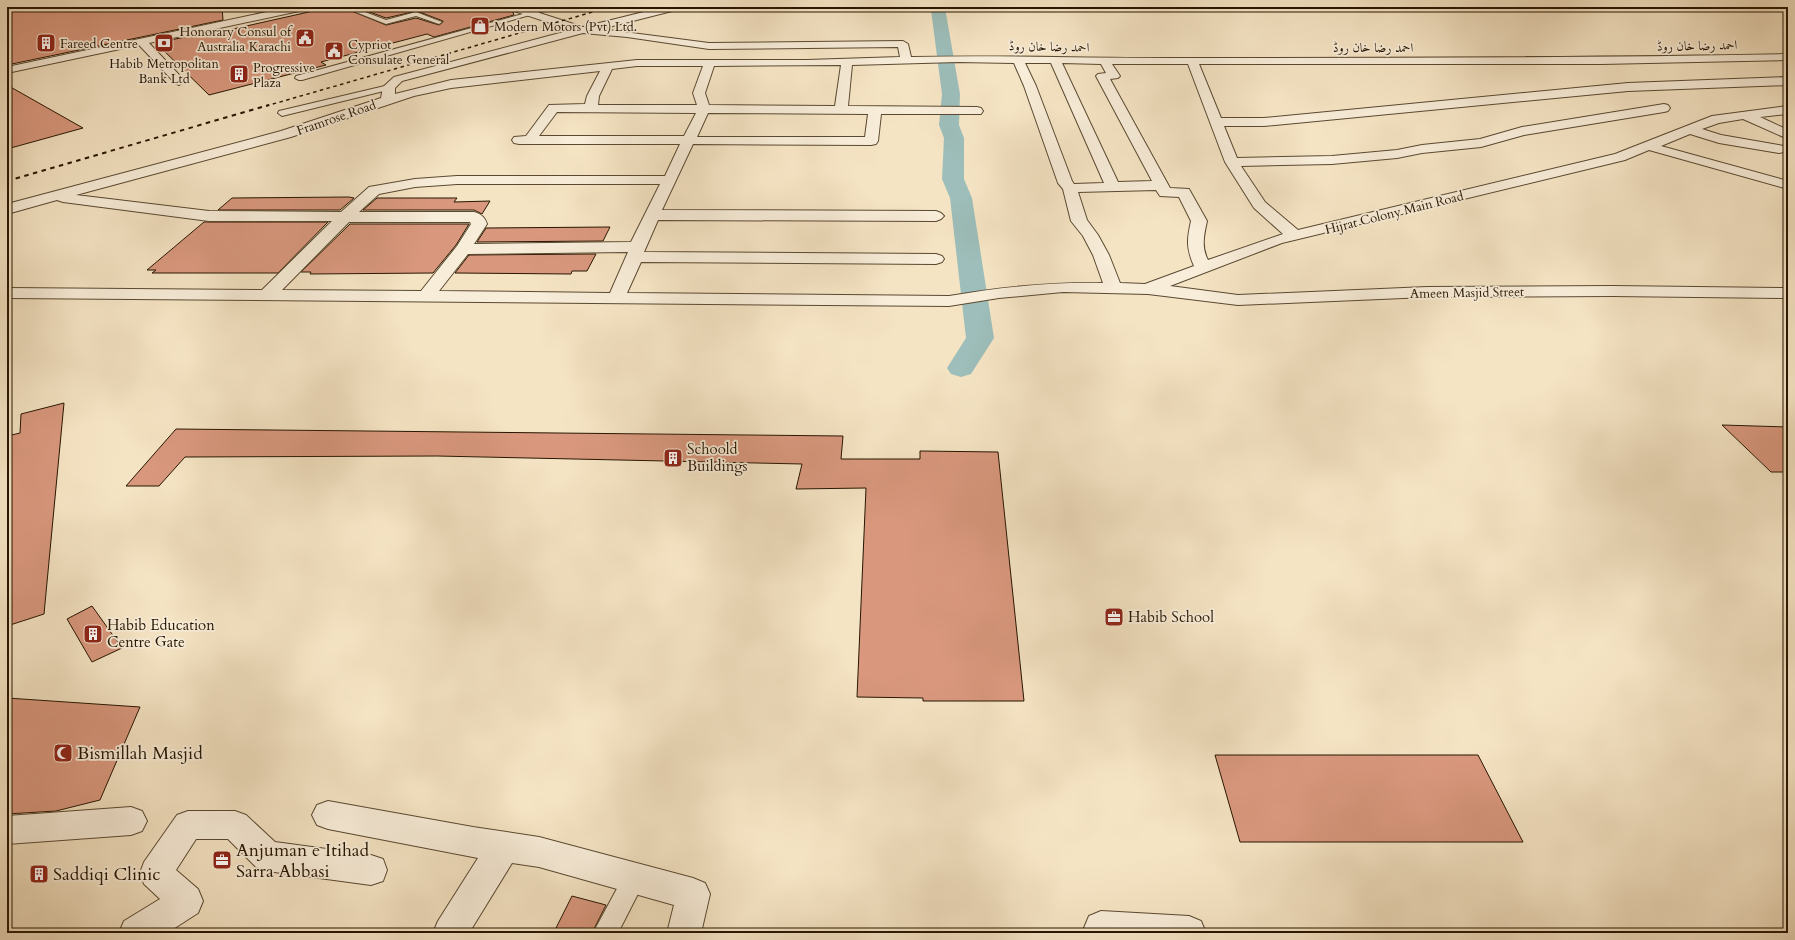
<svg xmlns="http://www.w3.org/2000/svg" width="1795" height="940" font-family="Cardo,Amiri,serif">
<rect width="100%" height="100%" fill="#f5e4c4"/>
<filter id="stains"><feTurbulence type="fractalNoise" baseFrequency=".005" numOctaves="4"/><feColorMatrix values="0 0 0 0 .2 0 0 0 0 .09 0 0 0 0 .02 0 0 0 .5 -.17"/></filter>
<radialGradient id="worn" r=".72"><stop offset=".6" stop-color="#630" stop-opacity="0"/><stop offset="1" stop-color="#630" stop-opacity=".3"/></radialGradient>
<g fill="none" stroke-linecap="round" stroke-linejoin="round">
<polygon fill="#9dbeba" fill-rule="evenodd" points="929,7 945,8 960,94 959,125 964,138 964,179 972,198 994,338 971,374 961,377 951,374 947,368 966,338 950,198 942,179 944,138 939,125 942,94 931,10"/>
</g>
<g fill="#d9987e" stroke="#261500">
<polygon points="7,7 222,7 223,20 7,65"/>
<polygon points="331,7 342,7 386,25 416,18 439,25 443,22 443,21 417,11 386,18 356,7 504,7 508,10 513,12 514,15 434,37 427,34 321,62 326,65 209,95 156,43 224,29 224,31"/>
<polygon points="7,85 83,128 7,149"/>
<polygon points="349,197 354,198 340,210 218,210 232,198"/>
<polygon points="377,198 457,198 454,202 490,201 482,214 474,210 363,210"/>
<polygon points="204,222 328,222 278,273 152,273 156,270 147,270"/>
<polygon points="350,224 469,224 456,245 433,273 310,274 311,272 301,272"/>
<polygon points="610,227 603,241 477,242 486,228"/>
<polygon points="596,254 587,271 572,271 571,274 455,273 469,255"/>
<polygon points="64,403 44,614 7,626 7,436 20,433 21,414"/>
<polygon points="1722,425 1788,427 1788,472 1771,472"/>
<polygon points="176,429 843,436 841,459 920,459 920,451 998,452 1024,701 923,701 923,698 857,697 866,488 796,489 802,464 437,456 185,457 159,486 126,486"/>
<polygon points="92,606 122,648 92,662 67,619"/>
<polygon points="7,698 140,707 100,800 56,811 7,814"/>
<polygon points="1215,755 1478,755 1523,842 1240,842"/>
<polygon points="572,896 606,905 592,933 577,933 556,928"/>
</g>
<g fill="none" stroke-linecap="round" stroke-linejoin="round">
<defs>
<g id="lane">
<polygon points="343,7 352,7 386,20 416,12 442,22 439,24 416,16 386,24"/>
<polygon points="548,7 558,7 302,80 299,80 295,78 296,76"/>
<polygon points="389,85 393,87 392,89 282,116 278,113 279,111"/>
<polygon points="635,867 643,870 646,878 618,933 593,933 627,870"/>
</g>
<g id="street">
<polygon points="290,7 309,7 304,10 149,43 183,79 185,81 179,85 175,83 139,45 7,73 7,67"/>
<path d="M506,7H521L583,27L664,7H682L680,9L601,29L709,43L903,41L908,44L911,57C996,55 1081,58 1166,58C1374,58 1581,58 1788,54V60L1601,64H1199L1221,118H1264L1628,83L1788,77V85L1628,91L1264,126H1224L1237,158L1332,156L1397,150L1422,145L1480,139L1522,127L1664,104L1668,105L1670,108L1668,111L1664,112L1524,135L1481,147L1422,153L1397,158L1332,164L1241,166L1265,202L1298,230L1615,154L1712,116L1788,106V114L1760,117L1788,130V139L1743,119L1719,123L1702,129L1721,135L1784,146L1786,149L1784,152L1779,153L1719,143L1690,134L1661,146L1788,181V189L1649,150L1625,160L1282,243L1170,286L1238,295L1427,287L1613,286L1788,288V298L1613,296L1427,297L1238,305L1148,294L1063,292L999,298L949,306L7,298V288L262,290L332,221H209L63,202L57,200L7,214V204L281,131L381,98L383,87L394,77L571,30L508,9ZM583,33L627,37L709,49L898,47L900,57L807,60H637L451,80L395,94V88L402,81ZM958,62L1014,63L1024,86L1058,183L1063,189L1071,221L1083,236L1093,255L1103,283C1049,282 1002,287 949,296L627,293L641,262L936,264L942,262L944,259L942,256L936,254L644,252L658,220L936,221L941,219L944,216L941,213L936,211L662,210L693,144L871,145L876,144L878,141L881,114H981L983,111L981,108L977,107L848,106L852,65ZM1025,63H1051L1104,183L1074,184L1072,181L1036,86ZM1062,63L1101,64L1106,73L1098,74L1096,76L1152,181L1118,182ZM1112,64H1188L1225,162L1254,208L1283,234L1208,260C1201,247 1204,235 1207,221L1189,189L1170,188L1110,79L1118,78L1120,76ZM841,65L835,106L709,105L705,93L714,66ZM637,66H703L693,93L697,105H598L599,96L612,69ZM600,71L587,96L585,104L549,105L526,136L514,137L512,140L514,143L519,144H680L665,176H457L415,179L369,187L341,212L209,211L76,195L291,137L414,96L451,88ZM557,112L696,113L684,136H539ZM708,113L868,114L865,137H697ZM457,184H660L631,242L474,244L487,224C485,217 481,214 474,212H359L379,194L415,187ZM1156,190L1160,196L1179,197L1191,221C1187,239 1186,248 1194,266L1145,284L1120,283L1109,255L1098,235L1087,220L1078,192ZM349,222H470L471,224L457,246L421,291L282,290ZM628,252L610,293L439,291L468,254Z"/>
<polygon points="328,801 473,827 539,837 693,878 705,883 710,894 701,933 667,933 674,905 539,867 512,863 469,933 433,933 438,921 478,858 328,829 317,825 312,815 317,805"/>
<polygon points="131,807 142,811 147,821 142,831 131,835 7,844 7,816"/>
<polygon points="188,811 235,811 246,815 275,842 371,855 383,859 387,870 383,881 371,885 267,871 256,867 228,839 196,839 176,870 198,889 203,901 198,913 167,933 119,933 124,921 160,899 144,884 140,873 144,862 177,815"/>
<polygon points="1101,911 1189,916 1201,921 1206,933 1084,933 1084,928 1089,916"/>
</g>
</defs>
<use href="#lane" stroke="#5a4931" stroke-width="2"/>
<use href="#street" stroke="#5a4931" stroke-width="2"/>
<use href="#lane" fill="#f8edd9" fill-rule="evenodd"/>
<use href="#street" fill="#f8edd9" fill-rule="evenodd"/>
<polyline stroke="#261500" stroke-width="1.5" stroke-dasharray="3.5 3.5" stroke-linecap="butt" points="266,106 610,7"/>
<polyline stroke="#261500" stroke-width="2" stroke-dasharray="4.5 4.5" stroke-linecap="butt" points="7,181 269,105"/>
</g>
<defs>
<symbol id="shop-square" viewBox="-11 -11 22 22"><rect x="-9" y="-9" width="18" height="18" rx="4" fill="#8f2418" stroke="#f8edd9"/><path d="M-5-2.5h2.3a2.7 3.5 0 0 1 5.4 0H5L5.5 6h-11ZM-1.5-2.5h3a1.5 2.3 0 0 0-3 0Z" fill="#fff"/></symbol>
<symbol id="civic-square" viewBox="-11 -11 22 22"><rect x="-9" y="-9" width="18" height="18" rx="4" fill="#8f2418" stroke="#f8edd9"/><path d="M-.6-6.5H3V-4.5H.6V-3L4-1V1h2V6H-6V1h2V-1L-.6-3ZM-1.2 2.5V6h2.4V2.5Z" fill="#fff"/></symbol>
<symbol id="building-square" viewBox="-11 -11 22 22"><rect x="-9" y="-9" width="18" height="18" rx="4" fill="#8f2418" stroke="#f8edd9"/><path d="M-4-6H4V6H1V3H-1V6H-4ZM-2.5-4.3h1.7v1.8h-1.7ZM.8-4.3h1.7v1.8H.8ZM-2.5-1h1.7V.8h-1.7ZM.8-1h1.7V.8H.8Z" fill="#fff"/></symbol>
<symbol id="bank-square" viewBox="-11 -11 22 22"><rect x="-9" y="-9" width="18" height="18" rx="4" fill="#8f2418" stroke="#f8edd9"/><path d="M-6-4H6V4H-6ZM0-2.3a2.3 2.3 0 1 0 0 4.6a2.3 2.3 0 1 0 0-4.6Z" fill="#fff"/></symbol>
<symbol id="office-square" viewBox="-11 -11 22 22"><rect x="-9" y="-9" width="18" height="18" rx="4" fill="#8f2418" stroke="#f8edd9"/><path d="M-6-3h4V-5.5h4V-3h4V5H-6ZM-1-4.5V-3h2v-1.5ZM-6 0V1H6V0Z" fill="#fff"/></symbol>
<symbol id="mosque-square" viewBox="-11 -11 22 22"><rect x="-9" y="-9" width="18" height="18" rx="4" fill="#8f2418" stroke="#f8edd9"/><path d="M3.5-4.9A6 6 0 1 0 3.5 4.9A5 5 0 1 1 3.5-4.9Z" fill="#fff"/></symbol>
</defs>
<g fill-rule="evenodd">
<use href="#shop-square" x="469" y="15" width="22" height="22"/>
<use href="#civic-square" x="294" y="27" width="22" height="22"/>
<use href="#building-square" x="35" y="32" width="22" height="22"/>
<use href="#bank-square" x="153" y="32" width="22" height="22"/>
<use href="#civic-square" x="323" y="40" width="22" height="22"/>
<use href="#building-square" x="228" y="63" width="22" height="22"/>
<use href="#building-square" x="662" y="447" width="22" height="22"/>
<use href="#office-square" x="1103" y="606" width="22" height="22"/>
<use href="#building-square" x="82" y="623" width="22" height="22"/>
<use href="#mosque-square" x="52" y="742" width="22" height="22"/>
<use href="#office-square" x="211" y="849" width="22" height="22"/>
<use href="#building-square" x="28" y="863" width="22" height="22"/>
</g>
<g text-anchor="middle" stroke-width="3.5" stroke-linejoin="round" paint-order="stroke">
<g font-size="13" fill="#261500" stroke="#f8edd9" text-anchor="start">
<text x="494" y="31">Modern Motors (Pvt) Ltd.</text>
<text x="291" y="36" text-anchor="end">Honorary Consul of<tspan x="291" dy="15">Australia Karachi</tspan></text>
<text x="60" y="48">Fareed Centre</text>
<text x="348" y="49">Cypriot<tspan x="348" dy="15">Consulate General</tspan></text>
<text x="164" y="68" text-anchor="middle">Habib Metropolitan<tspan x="164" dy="15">Bank Ltd</tspan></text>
<text x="253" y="72">Progressive<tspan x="253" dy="15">Plaza</tspan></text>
</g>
<g font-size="13" fill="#261500" stroke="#f8edd9">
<text transform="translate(1697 45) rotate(-1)" y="5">احمد رضا خان روڈ</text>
<text transform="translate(1049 46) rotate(1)" y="5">احمد رضا خان روڈ</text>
<text x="1373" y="52">احمد رضا خان روڈ</text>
<text transform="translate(336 117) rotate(-19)" y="5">Framrose Road</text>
<text transform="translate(1394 212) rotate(-14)" y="5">Hijrat Colony Main Road</text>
<text transform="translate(1467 292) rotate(-1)" y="5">Ameen Masjid Street</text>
</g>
<g font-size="15" fill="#261500" stroke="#f8edd9" text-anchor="start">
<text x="687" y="454">Schoold<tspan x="687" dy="17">Buildings</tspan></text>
<text x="1128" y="622">Habib School</text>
<text x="107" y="630">Habib Education<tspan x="107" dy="17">Centre Gate</tspan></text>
</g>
<g font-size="18" fill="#261500" stroke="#f8edd9" text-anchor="start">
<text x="77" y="759">Bismillah Masjid</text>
<text x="236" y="856">Anjuman e Itihad<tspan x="236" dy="21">Sarra Abbasi</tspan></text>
<text x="53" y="880">Saddiqi Clinic</text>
</g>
</g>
<rect width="1795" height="940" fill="none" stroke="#f5e4c4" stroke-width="24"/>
<rect x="8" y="8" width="1779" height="924" fill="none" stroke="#261500" stroke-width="2"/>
<rect x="12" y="12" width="1771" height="916" fill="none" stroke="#261500"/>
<rect width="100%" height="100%" filter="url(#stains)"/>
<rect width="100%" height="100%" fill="url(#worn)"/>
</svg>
